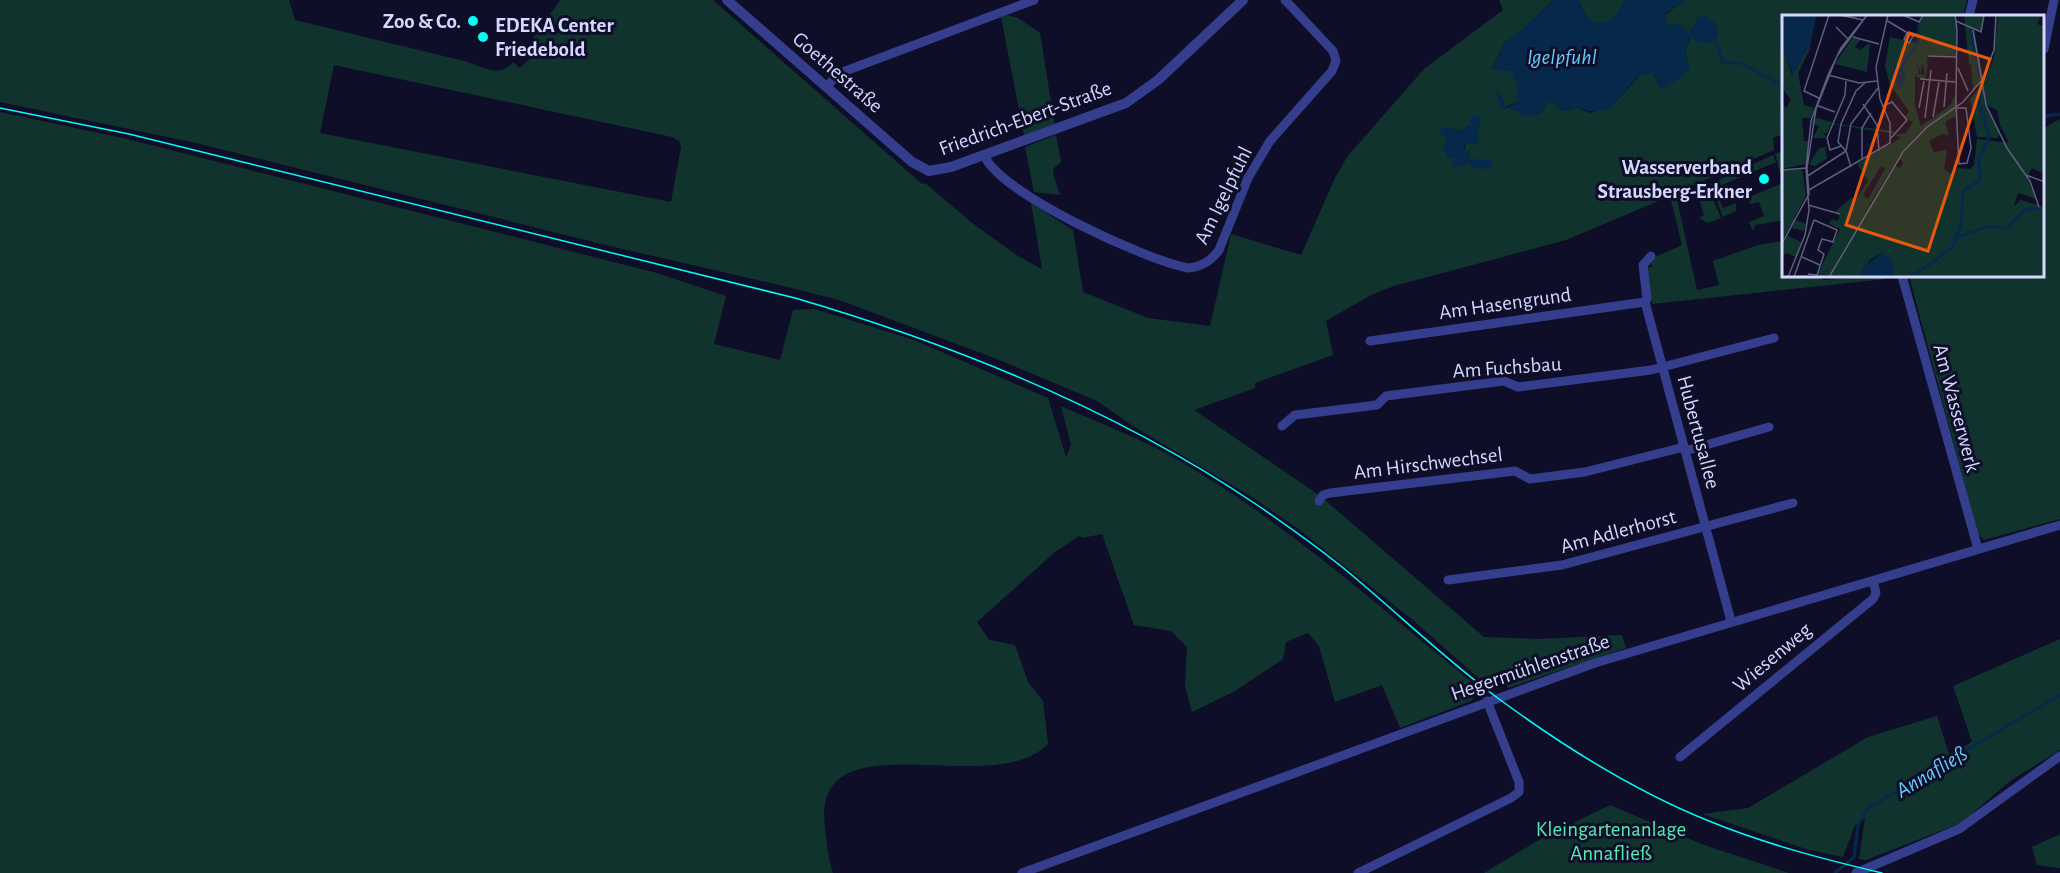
<svg xmlns="http://www.w3.org/2000/svg" width="2060" height="873" font-family="'Alegreya Sans',sans-serif">
<rect width="100%" height="100%" fill="#0e0e29"/>
<g fill="#10342d" fill-rule="evenodd">
<path d="M0,0H289L295,20L468,62C484,68 500,78 513,62L520,68L538,51L530,43L560,0H713L922,184L925,183L972,223L1018,256L1042,269L1031,203L1073,230L1083,292L1148,318L1210,326L1231,234L1301,255L1335,178L1347,157L1424,69L1503,10L1499,0H1553L1519,33L1505,42L1492,69L1512,71L1517,82L1518,102L1504,107V101L1497,91L1500,107L1540,114L1548,102L1554,101L1559,109L1567,111L1575,107L1590,113L1615,103L1640,75L1653,73L1660,89L1689,69L1685,50L1691,37L1701,43L1698,17L1694,27L1687,33L1666,24L1665,15L1684,0H1967L1963,16H1784V134L1773,138L1774,150L1684,189L1683,192L1676,195L1697,290L1719,285L1713,261L1758,245L1784,241V276H1811L1824,280L1886,276L1885,279L1652,304L1647,268L1652,267L1651,259L1682,245L1670,196L1566,240L1394,286L1371,295L1326,321L1333,355L1255,383V388L1194,410L1319,495L1484,637L1539,639L1622,635L1626,648L1508,688L1505,683L1494,688L1484,683L1414,621L1297,528L1252,497L1133,426L1097,401L997,359L842,301L792,288L614,247L196,143L0,102ZM334,65L672,137L679,141L681,147L671,202L320,133ZM1470,125L1478,126C1476,136 1465,142 1464,151L1469,152L1470,159L1477,161L1480,169L1468,162L1458,167L1455,158H1448L1446,128L1459,131Z"/>
<polygon points="1578,0 1626,0 1612,21 1596,24 1586,15"/>
<polygon points="1007,15 1018,18 1040,33 1055,127 1024,135 1001,17"/>
<path d="M0,112L127,139L657,273L726,296L714,344L780,360L793,310L815,309L914,340L1048,398L1066,457L1071,445L1061,406C1097,422 1134,436 1169,455C1280,517 1380,608 1479,688L1471,701L1400,728L1382,685L1335,702L1319,646L1308,633L1286,642L1283,659L1235,691L1192,712L1185,686L1187,647L1171,631L1134,625L1102,534L1082,538L1079,536L1055,552L977,622L989,640L1015,645L1028,682L1043,701L1048,744C992,802 811,713 825,828C827,844 828,858 833,873H0Z"/>
<polygon points="2060,119 2060,519 1984,540 1978,534 1909,276 2044,276 2044,128"/>
<polygon points="1056,135 1061,162 1054,168 1053,174 1060,195 1034,192 1025,147"/>
<polygon points="1784,151 1784,220 1755,225 1753,231 1749,222 1764,216 1759,202 1751,204 1747,198 1783,183 1775,154"/>
<polygon points="1773,155 1776,162 1715,188 1723,208 1736,203 1736,211 1723,217 1710,184"/>
<path d="M1707,185L1721,218L1708,223L1699,218L1704,215L1699,198L1694,199C1693,190 1699,188 1707,185Z"/>
<polygon points="2060,639 2060,750 2010,781 1961,823 1866,860 1859,859 1865,818 1855,825 1843,857 1809,850 1702,814 1748,808 1868,737 1937,716 1949,754 1972,742 1953,686"/>
<polygon points="1610,805 1704,845 1789,873 1484,873 1544,837"/>
<polygon points="2060,834 2060,868 2037,865 2032,847"/>
</g>
<g fill="#06294b">
<path d="M1553,0H1578L1586,15L1597,24L1612,20L1626,0H1684L1665,14L1666,24L1682,25L1687,32L1694,27L1698,17L1705,16L1715,23L1719,33L1712,43H1701L1690,37L1685,50L1689,69L1681,78L1660,90L1653,73L1640,75C1615,98 1613,121 1575,107L1567,111L1558,109L1554,101L1548,102L1540,114L1524,116L1515,110L1502,109L1497,101V90L1504,101L1503,105L1508,107L1518,102L1517,82L1514,80L1512,71L1492,70L1505,42L1519,33Z"/>
<polygon points="1474,116 1479,116 1481,119 1477,132 1480,139 1477,145 1469,143 1464,146 1464,150 1469,152 1470,159 1493,160 1490,169 1473,168 1468,162 1458,167 1452,166 1454,158 1448,158 1443,148 1447,137 1441,136 1440,127 1459,131 1470,125 1470,120"/>
</g>
<g fill="none" stroke-linecap="round" stroke-linejoin="round">
<g stroke="#06294b" stroke-width="3">
<polyline points="1715,40 1723,62 1740,63 1784,86"/>
<polyline points="2044,116 2060,114"/>
<polyline points="1835,873 1854,857 1858,825 1867,809 2060,695"/>
</g>
<g stroke="#353e8c" stroke-width="9">
<polyline points="1969,16 1973,0"/>
<polyline points="2044,49 2054,0"/>
<polyline points="826,87 840,73 1034,0"/>
<path d="M984,155C1000,194 1146,260 1188,268C1202,267 1211,261 1219,250L1248,178L1270,141L1332,71L1336,61L1333,51L1285,0"/>
<polyline points="1651,256 1643,265 1647,299 1645,302 1731,621"/>
<polyline points="1902,276 1978,549"/>
<polyline points="1370,341 1645,302"/>
<polyline points="1282,426 1295,415 1377,405 1386,396 1504,381 1518,387 1651,370 1774,338"/>
<polyline points="1685,451 1769,427"/>
<polyline points="1319,501 1323,495 1330,493 1515,471 1530,479 1585,472 1684,447"/>
<polyline points="1448,580 1562,565 1793,503"/>
<polyline points="1680,757 1873,599 1876,593 1873,581"/>
<polyline points="1022,873 1595,663 2060,525"/>
<polyline points="1358,873 1511,798 1519,792 1519,782 1487,701"/>
<polyline points="1856,873 1959,829 2060,756"/>
</g>
<polyline stroke="#353e8c" stroke-width="10" points="727,0 912,162 929,171 951,167 1126,103 1158,80 1243,0"/>
<path stroke="#02fff3" stroke-width="1.5" d="M0,108L129,134L795,298C959,346 1119,411 1260,507C1295,531 1329,555 1360,582C1406,621 1450,663 1499,699C1563,746 1634,791 1709,821C1765,844 1823,859 1882,873"/>
</g>
<g fill="#02fff3" stroke="#0e0e29" stroke-width="2">
<circle cx="473" cy="21" r="6"/>
<circle cx="483" cy="37" r="6"/>
<circle cx="1764" cy="179" r="6"/>
</g>
<g text-anchor="middle" stroke-width="6" stroke-linejoin="round" paint-order="stroke">
<g font-size="21" font-weight="bold" fill="#d6d7ff" stroke="#0e0e29" text-anchor="end">
<text x="461" y="28">Zoo &amp; Co.</text>
<text x="495" y="32" text-anchor="start">EDEKA Center<tspan x="495" dy="24">Friedebold</tspan></text>
<text x="1752" y="174">Wasserverband<tspan x="1752" dy="24">Strausberg-Erkner</tspan></text>
</g>
<g font-size="21" fill="#d6d7ff" stroke="#0e0e29">
<text transform="translate(838 72) rotate(41)" y="7">Goethestraße</text>
<text transform="translate(1025 118) rotate(-20)" y="7">Friedrich-Ebert-Straße</text>
<text transform="translate(1223 195) rotate(-64)" y="7">Am Igelpfuhl</text>
<text transform="translate(1505 303) rotate(-8)" y="7">Am Hasengrund</text>
<text transform="translate(1507 367) rotate(-4)" y="7">Am Fuchsbau</text>
<text transform="translate(1957 408) rotate(75)" y="7">Am Wasserwerk</text>
<text transform="translate(1699 432) rotate(75)" y="7">Hubertusallee</text>
<text transform="translate(1428 463) rotate(-7)" y="7">Am Hirschwechsel</text>
<text transform="translate(1618 531) rotate(-15)" y="7">Am Adlerhorst</text>
<text transform="translate(1772 657) rotate(-40)" y="7">Wiesenweg</text>
<text transform="translate(1530 667) rotate(-19)" y="7">Hegermühlenstraße</text>
</g>
<g font-size="21" fill="#57eab0" stroke="#0e0e29">
<text x="1611" y="836">Kleingartenanlage<tspan x="1611" dy="24">Annafließ</tspan></text>
</g>
<g font-size="22" font-style="italic" fill="#64ceff" stroke="#0e0e29">
<text x="1562" y="64">Igelpfuhl</text>
<text transform="translate(1931 771) rotate(-31)" y="8">Annafließ</text>
</g>
</g>
<g transform="translate(1782 15)">
<rect width="262" height="262" fill="#0e0e29"/>
<path d="M34,0L27,36L16,58L22,90L32,93L29,103H20L22,126H27L23,149L0,154V90L4,93L9,85L0,73V30L10,60L26,33ZM142,0H172L174,7V41L146,40L144,49L139,50V58L135,49L137,58H133L143,60L141,50L145,49L147,43L143,65L133,61V91L139,111L168,91L174,78V101L163,107L167,120L160,119L147,126L152,137L165,135L162,154L169,159L176,153L188,154L192,150L195,124L227,128L218,110L215,95L204,90L202,73L203,90L218,119L215,123L195,122L188,84L202,68L212,42L216,0H259L255,9L263,12L262,159L250,153L245,162L254,184L236,178L232,191L239,185L262,192V262H111L110,246L100,237L88,245L77,262H47L74,214L46,262H34L58,214L47,209L50,204L56,206L58,199L54,196L69,183H75L86,166L75,149L119,123L114,120L124,118L131,107L123,102L127,96L108,70L103,51L108,22L134,28L138,24L137,8ZM140,117L118,143L121,148L118,153L114,151L77,207L118,140ZM99,151L103,154L86,184L81,180ZM182,0H202L199,16L192,15L201,62H197L200,64L191,76L189,51H193L187,49ZM70,23L78,25L73,32L78,35L88,28L85,57L53,49ZM36,103L54,109L111,116L113,119L49,109L45,118H42L44,123H31L37,111L30,109L31,104ZM43,132L45,144L33,151L27,149L37,133ZM20,154L24,181L0,226V155ZM14,205L24,209L22,216L10,213L6,221L19,227L14,242L4,238L0,241V231Z" fill="#10342d" fill-rule="evenodd"/>
<path d="M1,0H35L27,31L11,60L0,31ZM115,49L116,55L119,51L123,58V64L121,71L119,74L110,63L115,62L111,55ZM100,237L110,246L111,262H77L80,254Z" fill="#06294b"/>
<path fill="none" stroke="#06294b" stroke-width="3" d="M189,14L197,62M120,51L136,28L137,9M199,75L196,85L207,122M181,176L198,165L197,144L207,123M172,223L207,211L224,214L244,194H257M156,242L171,232L179,209L181,177M128,262L156,244"/>
<path fill="none" stroke="#5e5e7f" stroke-width="1.5" d="M58,0L81,5M121,0L137,7L141,0M173,0L175,15L174,81V90L177,149L185,148L189,133L184,93H174M104,5L124,17L131,21L127,28L122,24L125,18M174,6L199,17L202,0M191,15L204,90L225,133L248,166L257,192M58,16L54,12L66,24M71,22L97,29M146,41L175,42M176,53L186,76M46,60L77,68L95,66M138,64L174,67M37,83L22,76L47,0M81,89L95,110L97,136M34,90L53,97M101,91L110,87L125,105L109,123M162,92L165,58M137,93L142,66M151,102L157,67M143,103L149,55M59,131L48,135L45,123L63,80L64,66M64,136L56,127L59,109L74,76L83,68M80,145V113L89,98M69,152L64,136L69,109L96,73M24,153L29,106L46,60L59,33L85,0M0,155L24,153L27,195L23,220L6,262M244,160L263,167M24,162L64,136M25,176L108,128V108L98,84L94,52L106,0M26,190L58,199M32,205L55,215L51,227L40,224L38,229M10,210L27,179L25,153L34,94L55,41L85,0M0,229L13,204M20,242L38,250M26,259L35,260L42,239L36,235L38,229M12,262L32,205M47,262L121,137L145,112L181,87L200,65L212,35L214,0"/>
<path fill="#e8590c" fill-opacity="0.15" stroke="#e8590c" stroke-width="3" d="M127,18L208,44L146,236L64,210Z"/>
<rect width="262" height="262" fill="none" stroke="#d6d7ff" stroke-width="3"/>
</g>
</svg>
